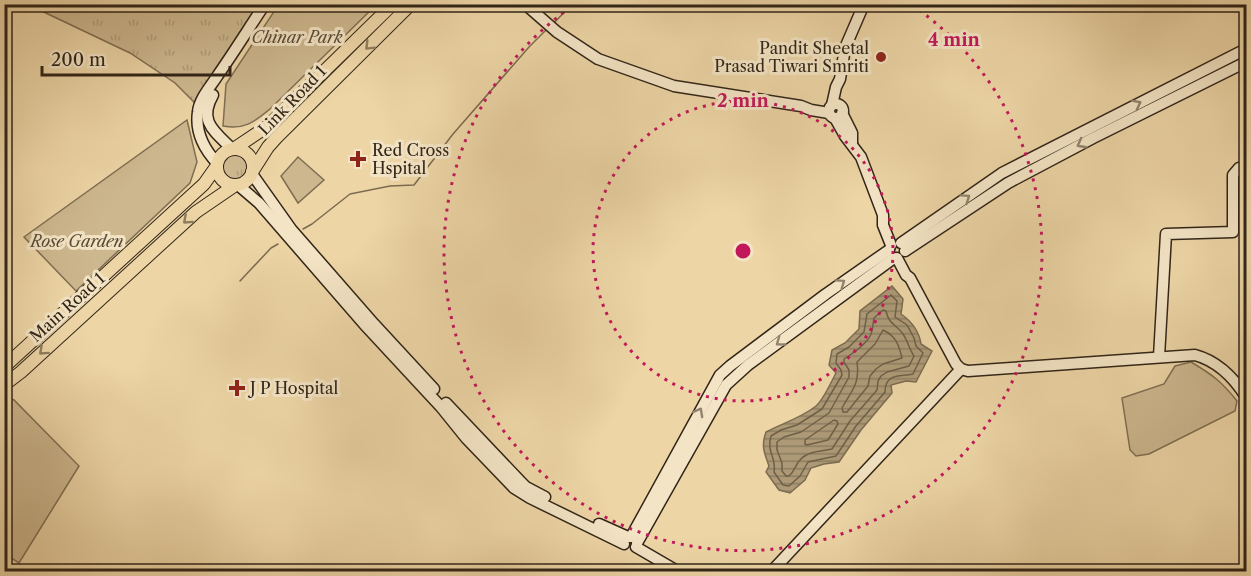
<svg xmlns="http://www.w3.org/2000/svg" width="1251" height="576" font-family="'Libre Caslon Text',serif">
<defs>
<pattern id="grass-tufts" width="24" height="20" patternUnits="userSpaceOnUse" patternTransform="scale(1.5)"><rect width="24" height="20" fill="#cdb78e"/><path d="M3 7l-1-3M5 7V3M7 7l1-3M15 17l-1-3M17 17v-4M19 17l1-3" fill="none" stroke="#b09d7a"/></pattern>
<pattern id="water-rules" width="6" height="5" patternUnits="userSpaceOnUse" patternTransform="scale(1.5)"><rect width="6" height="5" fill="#ad9976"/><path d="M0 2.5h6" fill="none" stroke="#8d7d60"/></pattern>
</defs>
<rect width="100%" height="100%" fill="#edd5a6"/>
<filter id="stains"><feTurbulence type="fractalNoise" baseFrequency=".00333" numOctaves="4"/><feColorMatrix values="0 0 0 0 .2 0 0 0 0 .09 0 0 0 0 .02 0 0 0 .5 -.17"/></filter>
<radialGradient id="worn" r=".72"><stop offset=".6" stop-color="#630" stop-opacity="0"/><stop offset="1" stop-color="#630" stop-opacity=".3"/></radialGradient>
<g fill="url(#grass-tufts)" stroke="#7f6e53" stroke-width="1.5">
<polygon points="29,5 260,5 197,105 175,83 130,53"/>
<circle cx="235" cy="167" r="14"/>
</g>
<g fill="#cdb78e" stroke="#7f6e53" stroke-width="1.5">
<path d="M279,4L376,5L270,109C254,122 245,130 223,126L226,84Z"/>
<polygon points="187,120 197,162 190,183 76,291 24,237"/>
<polygon points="298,157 324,180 298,203 281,176"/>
<path d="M1191,362C1213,375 1222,382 1237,401L1235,411L1149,454L1136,456L1130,450L1122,398L1164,384L1175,366Z"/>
<polygon points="5,397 14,400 79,466 19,563 5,554"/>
</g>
<path fill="url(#water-rules)" stroke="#7b6b50" stroke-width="1.5" d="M892,286L903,299L901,314C911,321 919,330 921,344L932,351L916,382L906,381L891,385L892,393L861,430L839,462L824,464L811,468L805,480L790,493L779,490L766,472L769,466C764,452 761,446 766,432C783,423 801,418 816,406C824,399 831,382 836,373L829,365L832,350L845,343L859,329L860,311Z"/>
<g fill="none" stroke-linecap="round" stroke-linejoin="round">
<g stroke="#6f5f47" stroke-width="1.5">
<path d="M891,295L897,301L895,317L907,325L914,338L916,346L923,353L913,374C899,377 885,373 885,392L856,426L836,456L808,462L800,476L789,486L783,485L774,472C777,459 766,451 771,436L781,430L797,425L822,409L842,375L841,370L836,363L837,354L849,347L864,332L867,314Z"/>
<path d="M883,310L886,311C889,325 896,324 903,334C908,341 909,349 914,356L909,366L887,372L881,376L878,381L877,390L850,421L832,449C823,451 807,451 800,460C795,465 795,471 789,476H786L782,471V463L777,450V442L784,437L801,432L829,413L849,377V370L844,362V359C853,353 867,344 871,334C873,329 873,323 874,318Z"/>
<path d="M883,330C896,336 899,345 902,358L883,364L876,369L870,376L868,386L847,412H843L842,408C852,390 860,384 857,362L875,344Z"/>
<polygon points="834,420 837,421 838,424 828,440 807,445 805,444 805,440"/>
</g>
<g stroke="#7b6b50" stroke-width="1.5">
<polyline points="553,24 572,4"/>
<polyline points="303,229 312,224 350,194 390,186 414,185 453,134 529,47 547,29"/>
<polyline points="240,281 271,248 278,244"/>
</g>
<defs>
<g id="secondary">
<polyline points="525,4 557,32 598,59 674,86 801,106 811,110 829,113"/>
<path d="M213,95C198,121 214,131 232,149"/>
<circle cx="836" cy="111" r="7"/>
<polyline points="832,105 836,87 840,79 845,48 864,4"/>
<polyline points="842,113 852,133 852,143"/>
<polyline points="835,118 845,136 861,157 883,215 883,225 891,245"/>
<path d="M217,163C204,149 195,132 198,112C199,99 211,86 218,75C234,52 249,28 265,4"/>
<polyline points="252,174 291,229 374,324 434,389"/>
<polyline points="238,185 259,203 364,324 441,407 466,438 514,488 530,498 624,544"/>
<polyline points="901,243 1002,173 1246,49"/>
<polyline points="905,251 1008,183 1093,138 1246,62"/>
<path d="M897,258L906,275L910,278L956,364L961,369L968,371L1195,355C1217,361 1234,378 1246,397"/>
<polyline points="1159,357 1166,234 1233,232 1233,175 1239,168 1246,167"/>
<polyline points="446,403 520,481 526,487 545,497"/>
<polyline points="599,524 628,537"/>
<polyline points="631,537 720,375 730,366 826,294 889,250"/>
<polyline points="637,543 726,385 748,365 894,258"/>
<polyline points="636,547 679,572"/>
<polyline points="771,572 961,369"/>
</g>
<g id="primary">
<polyline points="235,148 268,126 393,4"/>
<circle cx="235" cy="167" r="18"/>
<polyline points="252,172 268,147 276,138 411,4"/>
<polyline points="4,367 204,184 216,167"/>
<polyline points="4,385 21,372 196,212 234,186"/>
</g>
</defs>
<use href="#secondary" stroke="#312518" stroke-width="13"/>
<use href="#primary" stroke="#312518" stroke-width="14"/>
<use href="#secondary" stroke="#f3e4c5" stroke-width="10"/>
<use href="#primary" stroke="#edd5a6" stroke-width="12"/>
</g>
<defs><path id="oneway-chevron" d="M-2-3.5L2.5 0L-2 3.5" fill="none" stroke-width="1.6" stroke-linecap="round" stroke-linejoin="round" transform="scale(1.5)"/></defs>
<g stroke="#8f7d5f">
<use href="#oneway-chevron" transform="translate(369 46) rotate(135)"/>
<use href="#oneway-chevron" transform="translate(187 220) rotate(138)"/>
<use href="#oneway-chevron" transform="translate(43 351) rotate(138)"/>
</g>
<g stroke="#92846e">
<use href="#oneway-chevron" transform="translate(1137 104) rotate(-27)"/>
<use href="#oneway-chevron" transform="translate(1081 144) rotate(152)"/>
<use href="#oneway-chevron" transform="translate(966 198) rotate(-35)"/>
<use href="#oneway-chevron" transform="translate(841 283) rotate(-35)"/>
<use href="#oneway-chevron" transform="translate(780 342) rotate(144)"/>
<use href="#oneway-chevron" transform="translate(699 412) rotate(-61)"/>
</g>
<g fill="none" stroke="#c2185b" stroke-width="3" stroke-dasharray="3 6">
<circle cx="743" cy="251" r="150"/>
<path d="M912 5A299 299 0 1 1 574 5"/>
</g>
<g fill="#8f2418" stroke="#f3e4c5" stroke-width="2">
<circle cx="881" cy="57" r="6"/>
<path d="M355 150h6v6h6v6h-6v6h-6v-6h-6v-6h6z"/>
<path d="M234 379h6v6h6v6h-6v6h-6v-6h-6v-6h6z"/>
</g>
<g text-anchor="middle" stroke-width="6" stroke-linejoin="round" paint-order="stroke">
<g font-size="16" font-style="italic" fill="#584a36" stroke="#f3e4c5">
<text x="297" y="43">Chinar Park</text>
<text x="77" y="247">Rose Garden</text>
</g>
<g font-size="16" fill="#312518" stroke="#f3e4c5" text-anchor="start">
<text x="869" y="54" text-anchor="end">Pandit Sheetal<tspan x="869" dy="18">Prasad Tiwari Smriti</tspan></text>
<text x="372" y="156">Red Cross<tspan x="372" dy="18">Hspital</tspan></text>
<text x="250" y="394">J P Hospital</text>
</g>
<g font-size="16" fill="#312518" stroke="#f3e4c5">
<text transform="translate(292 100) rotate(-46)" y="6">Link Road 1</text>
<text transform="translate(67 307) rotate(-42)" y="6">Main Road 1</text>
</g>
</g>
<circle cx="743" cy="251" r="9" fill="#c2185b" stroke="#f3e4c5" stroke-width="3"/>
<g font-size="18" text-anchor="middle" font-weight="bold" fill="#c2185b" stroke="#f3e4c5" stroke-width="6" stroke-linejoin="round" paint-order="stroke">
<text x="954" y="46">4 min</text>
<text x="743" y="107">2 min</text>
</g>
<rect width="1251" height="576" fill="none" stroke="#edd5a6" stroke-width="24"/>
<rect x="6" y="6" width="1239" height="564" fill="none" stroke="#312518" stroke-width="3"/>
<rect x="12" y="12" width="1227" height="552" fill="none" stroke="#312518" stroke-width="1.5"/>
<path d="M42 66v9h188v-9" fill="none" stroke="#312518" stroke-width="3"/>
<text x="51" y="66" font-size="18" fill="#312518" stroke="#f3e4c5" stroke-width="4.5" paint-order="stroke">200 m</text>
<rect width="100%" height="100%" filter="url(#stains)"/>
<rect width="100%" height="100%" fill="url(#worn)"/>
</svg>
